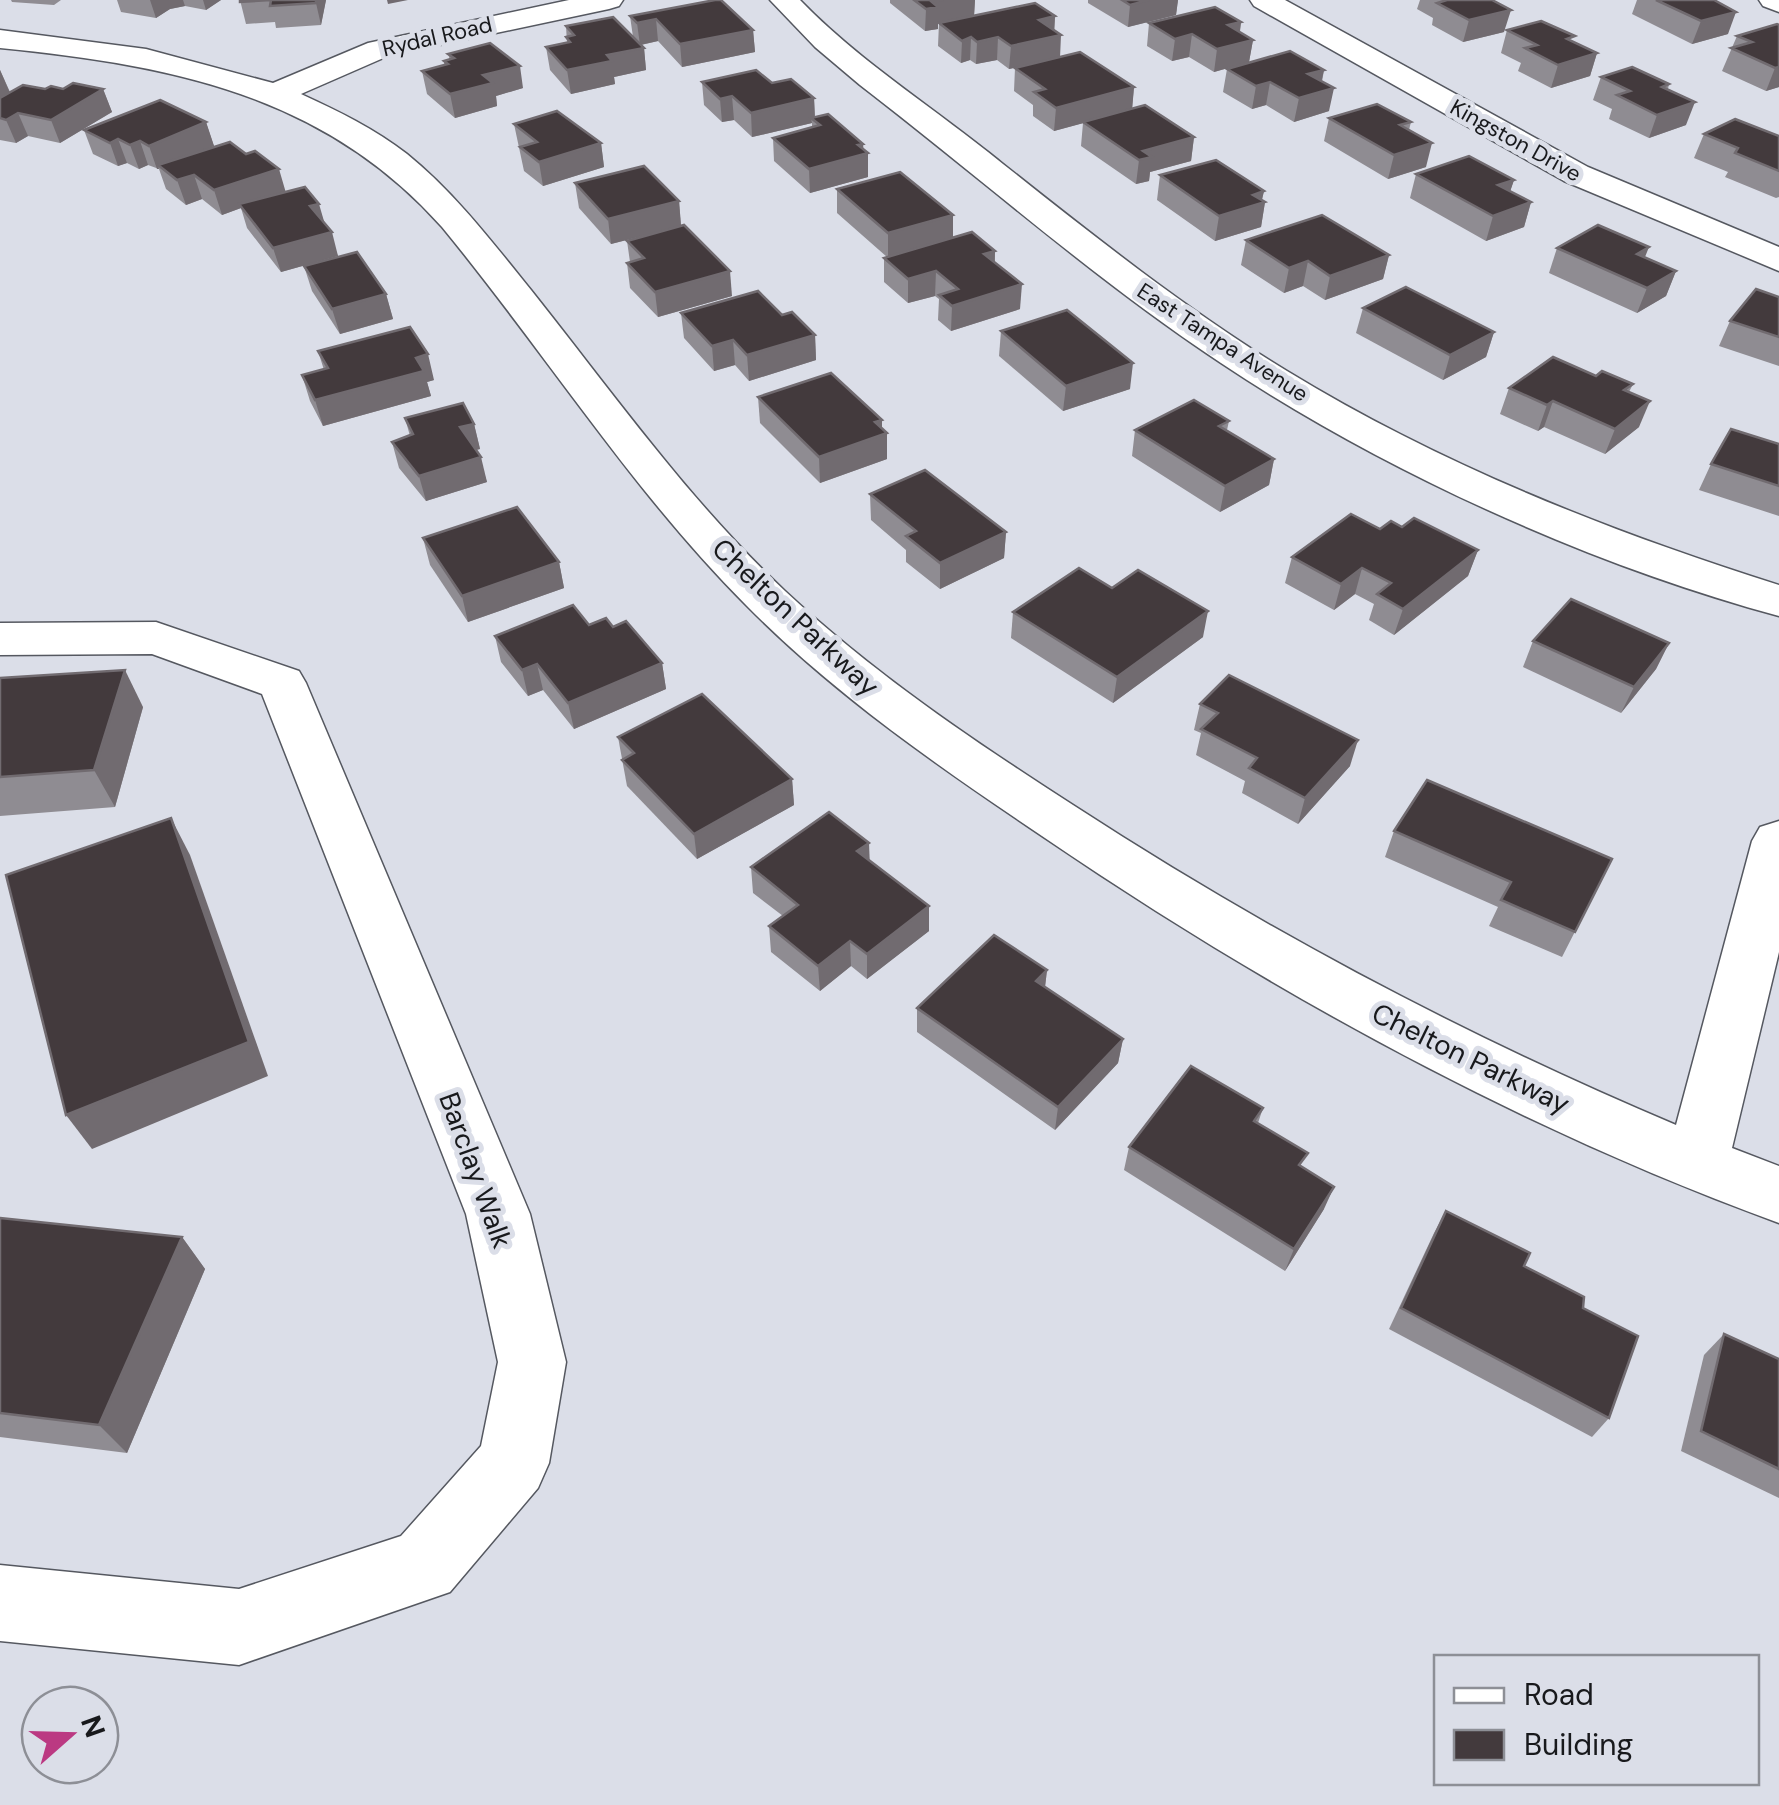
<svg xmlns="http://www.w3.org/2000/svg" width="1779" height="1805" font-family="'DM Sans',sans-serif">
<rect width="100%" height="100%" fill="#dbdee8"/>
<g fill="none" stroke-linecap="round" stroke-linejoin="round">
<defs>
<g id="street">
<path d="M569,0H623L619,6L609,9L388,56L301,94C338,111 375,129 407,154C455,193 493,243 531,290C613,393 689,501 785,591C873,673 972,740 1073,805C1265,930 1465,1036 1676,1125L1752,841L1760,827L1779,821V952L1732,1148L1779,1166V1223C1519,1128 1271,992 1042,836C938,766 835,695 747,606C632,491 545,352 442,227C324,94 170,65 0,48V30L146,49L273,83L368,43Z"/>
<path d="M770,0H800C856,58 925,102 988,152C1085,229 1182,307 1287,371C1441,465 1608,531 1779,585V616C1590,565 1383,471 1221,363C1094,279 980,177 860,85L815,47Z"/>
<polygon points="1250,0 1285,0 1588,167 1779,247 1779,271 1564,181 1254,6"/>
<polygon points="1759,0 1779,0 1779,12 1763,6"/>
<polygon points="156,622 299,671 306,683 530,1214 566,1362 549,1463 538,1488 450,1592 239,1665 0,1641 0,1565 239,1589 401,1536 481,1446 498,1362 466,1214 262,694 152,654 0,655 0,623"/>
</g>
</defs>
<use href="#street" stroke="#555860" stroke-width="3"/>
<use href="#street" fill="#fff" fill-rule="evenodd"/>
</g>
<g fill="#8f8c92">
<polygon points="11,0 61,0 54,5 12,2"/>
<polygon points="117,0 221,0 206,10 185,6 170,9 156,18 121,12"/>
<polygon points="240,0 326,0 321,25 276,28 275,22 246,24"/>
<polygon points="890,0 975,0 974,16 938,23 938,29 925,31 890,3"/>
<polygon points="1088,0 1178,0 1176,15 1128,27 1088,3"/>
<polygon points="1420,0 1492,0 1504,32 1463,42 1432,25 1433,18 1417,9"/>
<polygon points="1637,0 1714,0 1728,34 1692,44 1632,14"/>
<polygon points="630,16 753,30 755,52 682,67 658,41 641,45 644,48 646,70 614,77 615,84 571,94 550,70 546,47 567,43 566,26 633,37"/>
<polygon points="1055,16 1054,30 1060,57 1134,87 1132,109 1194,137 1191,161 1150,172 1149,181 1136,184 1081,146 1083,123 1054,131 1033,116 1033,105 1014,91 1015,68 1042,62 1009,69 997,60 976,64 970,60 961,63 938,46 939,23"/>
<polygon points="1241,22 1240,32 1253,40 1249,62 1214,72 1189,57 1172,61 1147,46 1149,23"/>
<polygon points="1777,24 1779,87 1766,91 1722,71 1737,36"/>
<polygon points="1507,30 1573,42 1597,53 1590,76 1551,88 1518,71 1521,63 1501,53"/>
<polygon points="448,54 523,88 496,96 497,106 455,118 427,94 422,71 444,65 444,61 450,60"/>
<polygon points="1227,69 1324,70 1322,82 1329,111 1294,122 1266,105 1252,109 1223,92"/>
<polygon points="0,70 10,92 63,89 103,89 112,112 60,143 28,136 16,143 0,140"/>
<polygon points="1601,77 1669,84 1668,89 1686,125 1649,138 1609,119 1612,109 1593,100"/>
<polygon points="702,82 772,83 814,98 815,117 864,150 868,177 810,193 774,161 773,138 812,128 812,123 752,137 734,120 722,122 704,105"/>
<polygon points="1329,118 1411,122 1409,130 1426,167 1388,179 1324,141"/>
<polygon points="206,122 214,146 197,153 286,192 325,224 338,256 281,272 247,228 241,208 222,215 202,199 186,205 166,189 159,169 148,165 139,169 127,163 118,166 93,154 84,130"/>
<polygon points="514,124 601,143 604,167 543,186 524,171"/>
<polygon points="1704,134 1779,136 1779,197 1776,198 1725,177 1728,172 1694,158"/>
<polygon points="1416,174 1514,180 1510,191 1531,202 1524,227 1486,241 1410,198"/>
<polygon points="1160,175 1264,191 1262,200 1265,202 1261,227 1215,241 1157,200"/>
<polygon points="575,183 679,201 681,226 611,244 579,208"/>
<polygon points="837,189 953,238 995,251 995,262 1020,309 951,331 938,320 939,299 935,296 908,303 884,282 884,258 887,257 837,213"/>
<polygon points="1246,240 1389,255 1383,279 1325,300 1303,286 1284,293 1241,265"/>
<polygon points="627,241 732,296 658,317 630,288 627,263 630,262"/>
<polygon points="1557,248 1645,257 1676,271 1666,296 1637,313 1549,273"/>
<polygon points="304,266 386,294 393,319 340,334 312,291"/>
<polygon points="1779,297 1779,366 1719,346 1730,321"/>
<polygon points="1363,308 1494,332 1486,357 1443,380 1356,333"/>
<polygon points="681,313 782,315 815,335 816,360 749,381 735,365 714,371 684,338"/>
<polygon points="1001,331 1130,389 1063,411 999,356"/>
<polygon points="318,351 434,380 427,382 431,396 323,426 310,401 302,375 324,370"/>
<polygon points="1596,376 1633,384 1629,392 1639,427 1605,454 1544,427 1538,431 1500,414 1509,388"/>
<polygon points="758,397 882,429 887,459 820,483 760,423"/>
<polygon points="405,418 474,424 480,449 476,450 487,482 426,501 399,468 392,442 410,436"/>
<polygon points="1229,421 1227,430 1274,459 1269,485 1220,512 1132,456 1135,430"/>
<polygon points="1779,444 1779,516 1699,490 1711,464"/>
<polygon points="870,494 1006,532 1004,558 940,589 906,562 906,550 871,520"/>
<polygon points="1402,527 1478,550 1468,576 1394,635 1369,620 1374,604 1355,594 1334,610 1285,583 1292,557 1380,529"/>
<polygon points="423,538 559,562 564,588 468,622 430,565"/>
<polygon points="1112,588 1203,637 1113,703 1011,638 1013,612"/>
<polygon points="589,625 613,627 662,663 666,689 574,729 543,690 528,696 501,662 495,636"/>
<polygon points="1533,641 1669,643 1656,669 1621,713 1523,667"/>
<polygon points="0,678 143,707 115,807 0,816"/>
<polygon points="1200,704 1350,766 1298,824 1242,793 1245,781 1196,755 1201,733 1194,730"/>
<polygon points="618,737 792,779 794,805 697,859 627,786"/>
<polygon points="1394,831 1612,859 1562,957 1489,926 1498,907 1385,857"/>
<polygon points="870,860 929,931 867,979 851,966 820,991 771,952 769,926 783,916 753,893 751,867"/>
<polygon points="1047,970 1045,987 1123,1039 1118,1063 1055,1130 917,1032 917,1008"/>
<polygon points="1263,1108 1258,1123 1302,1167 1324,1209 1285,1271 1124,1170 1129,1147"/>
<polygon points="1446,1211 1583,1308 1609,1418 1592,1437 1389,1329 1434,1233"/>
<polygon points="0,1218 182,1237 205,1269 127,1453 0,1437"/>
<polygon points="1724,1334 1779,1359 1779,1498 1681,1451 1704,1355"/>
</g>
<g fill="#716b70">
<polygon points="150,0 183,0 185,6 170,9 156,18"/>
<polygon points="203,0 221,0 206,10"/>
<polygon points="316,0 326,0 321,25 316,3"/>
<polygon points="387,0 408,0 388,4"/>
<polygon points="943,0 975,0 974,16 938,23 938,29 925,31 926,9 932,2"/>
<polygon points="1149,0 1178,0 1176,15 1128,27 1130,5"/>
<polygon points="1511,10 1504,32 1463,42 1469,20"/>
<polygon points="1736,12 1728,34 1692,44 1701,21"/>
<polygon points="1055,16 1054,37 1061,35 1060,58 1009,69 1011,46 1039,20"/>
<polygon points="656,19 658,41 640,45 637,23"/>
<polygon points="1241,22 1238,44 1253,40 1249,62 1214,72 1217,49 1228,25"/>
<polygon points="753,30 755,52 682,67 680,44"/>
<polygon points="1192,34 1189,57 1172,61 1175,39"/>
<polygon points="971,37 970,60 961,63 962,41"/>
<polygon points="998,37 997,60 976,64 977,42"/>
<polygon points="644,48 646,70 614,77 615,84 571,94 567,70 607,55"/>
<polygon points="1597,53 1590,76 1551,88 1558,65"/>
<polygon points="520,66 523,88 496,96 497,106 455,118 450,94 483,75"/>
<polygon points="1779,67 1779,87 1766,91 1775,68"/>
<polygon points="0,70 10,93 0,100"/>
<polygon points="1324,70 1319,92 1334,88 1329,111 1294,122 1299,98 1308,74"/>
<polygon points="1270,82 1266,105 1252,109 1256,86"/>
<polygon points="1134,87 1132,110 1054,131 1056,108"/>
<polygon points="103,89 112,112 60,143 51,120"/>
<polygon points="732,96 734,120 722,122 720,99"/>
<polygon points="814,98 815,121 811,118 812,123 752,137 751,113"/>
<polygon points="1695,102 1686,125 1649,138 1657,115"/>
<polygon points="18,113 28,136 16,143 6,120"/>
<polygon points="206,122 214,146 161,168 158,165 159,169 157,169 149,146"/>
<polygon points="1194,137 1191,161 1150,172 1149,181 1136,184 1139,160 1143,151"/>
<polygon points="118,139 127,163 118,166 110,143"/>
<polygon points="140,141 148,165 139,169 130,145"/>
<polygon points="601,143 604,167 543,186 539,162"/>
<polygon points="1432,143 1426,167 1388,179 1394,155"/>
<polygon points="863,144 864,155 868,153 868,177 810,193 809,169"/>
<polygon points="279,169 286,193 239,204 241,208 222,215 214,190"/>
<polygon points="194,175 202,199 186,205 177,180"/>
<polygon points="1514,180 1506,204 1498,185"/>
<polygon points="1264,191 1261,203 1265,202 1261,227 1215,241 1219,216 1253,195"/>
<polygon points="679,201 681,226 611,244 608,219"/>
<polygon points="1531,202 1524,227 1486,241 1493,216"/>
<polygon points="319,204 326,228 310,206"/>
<polygon points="953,215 953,239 888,258 888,233"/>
<polygon points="332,232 338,256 281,272 273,248"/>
<polygon points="1649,247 1639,272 1637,254"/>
<polygon points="995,251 994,275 984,254"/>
<polygon points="1389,255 1383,279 1325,300 1330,276"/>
<polygon points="1308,261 1303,286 1284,293 1289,268"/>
<polygon points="730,271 732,296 658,317 655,292"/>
<polygon points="936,271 935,296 908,303 908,279"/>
<polygon points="1676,271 1666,296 1637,313 1647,288"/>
<polygon points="1022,284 1020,309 951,331 952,306"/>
<polygon points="386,294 393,319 340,334 332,309"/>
<polygon points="1494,332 1486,357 1443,380 1450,355"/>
<polygon points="815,335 816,360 749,381 747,355"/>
<polygon points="733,340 735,365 714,371 712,346"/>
<polygon points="428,354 434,380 427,382 431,396 323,426 315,400 416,358"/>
<polygon points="1133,363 1130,389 1063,411 1066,386"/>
<polygon points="1553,401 1544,427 1538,431 1547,405"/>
<polygon points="1650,401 1639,427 1605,454 1615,429"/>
<polygon points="882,420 882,435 887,433 887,459 820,483 819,457 875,422"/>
<polygon points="474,424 480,449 466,452 460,427"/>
<polygon points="481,457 487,482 426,501 419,476"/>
<polygon points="1274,459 1269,485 1220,512 1225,486"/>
<polygon points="1006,532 1004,558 940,589 940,563"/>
<polygon points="1478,550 1468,576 1394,635 1403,609"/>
<polygon points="559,562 564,588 468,622 462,596"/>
<polygon points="1362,568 1355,594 1334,610 1341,584"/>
<polygon points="1208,611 1203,637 1113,703 1117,677"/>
<polygon points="1669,643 1656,669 1621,713 1634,687"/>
<polygon points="662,663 666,689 574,729 568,703"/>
<polygon points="537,664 543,690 528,696 522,670"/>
<polygon points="125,670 143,707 115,807 94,770"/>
<polygon points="1358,740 1350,766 1298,824 1305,798"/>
<polygon points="792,779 794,805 697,859 694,834"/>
<polygon points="171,818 190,855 268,1076 92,1149 66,1115"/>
<polygon points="869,843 870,868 857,851"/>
<polygon points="929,906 929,931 867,979 867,954"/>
<polygon points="850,941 851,966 820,991 818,966"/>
<polygon points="1047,970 1044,995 1036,981"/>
<polygon points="1123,1039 1118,1063 1055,1130 1058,1107"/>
<polygon points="1334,1187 1324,1209 1285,1271 1294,1249"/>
<polygon points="182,1237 205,1269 127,1453 99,1425"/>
</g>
<g fill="#433a3d" stroke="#716b70" stroke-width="2.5">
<polygon points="240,0 316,0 316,3 270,6 271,0 240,2"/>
<polygon points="715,0 721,0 753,30 680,44 656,19 637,23 630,16"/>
<polygon points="914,0 943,0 932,2 938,7 926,9"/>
<polygon points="1122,0 1149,0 1130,5"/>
<polygon points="1447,0 1492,0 1511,10 1469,20 1437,3"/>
<polygon points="1656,0 1714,0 1736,12 1701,21"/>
<polygon points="1035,3 1055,16 1039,20 1061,35 1011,46 998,37 977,42 971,37 962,41 939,23"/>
<polygon points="1215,7 1241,22 1228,25 1253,40 1217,49 1192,34 1175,39 1149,23"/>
<polygon points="613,17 644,48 607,55 612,61 567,70 546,47 570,42 566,37 574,35 566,26"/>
<polygon points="1541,21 1575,36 1567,39 1597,53 1558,65 1525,48 1537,45 1507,30"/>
<polygon points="1777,24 1779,25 1779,67 1775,68 1731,48 1752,42 1737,36"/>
<polygon points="490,43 520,66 483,75 493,83 450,94 422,71 448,64 444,61 454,58 448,54"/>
<polygon points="1290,51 1324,70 1308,74 1334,88 1299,98 1270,82 1256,86 1227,69"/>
<polygon points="1080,52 1134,87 1056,108 1034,92 1045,89 1015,68"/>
<polygon points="1632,67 1669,84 1662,87 1695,102 1657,115 1617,95 1630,91 1601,77"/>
<polygon points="756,70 772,83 791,79 814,98 751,113 732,96 720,99 702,82"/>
<polygon points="73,83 103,89 51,120 18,113 6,120 0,118 0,98 23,85 45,89 51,86 63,89"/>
<polygon points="160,100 206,122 149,146 140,141 130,145 118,139 110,143 84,130"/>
<polygon points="1377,104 1411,122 1400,125 1432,143 1394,155 1329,118"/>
<polygon points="1145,105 1194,137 1143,151 1152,157 1139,160 1083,122"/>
<polygon points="557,111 601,143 539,162 520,147 537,142 514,124"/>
<polygon points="828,114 863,144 858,145 868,153 809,169 773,138 820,125 811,118"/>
<polygon points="1735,119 1779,136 1779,171 1735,153 1738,148 1704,134"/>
<polygon points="230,142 246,154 255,151 279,169 214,190 194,175 177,180 158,165"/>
<polygon points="1469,156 1514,180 1498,185 1531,202 1493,216 1416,174"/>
<polygon points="1216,160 1264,191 1253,195 1265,202 1219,216 1160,175"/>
<polygon points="644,166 679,201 608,219 575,183"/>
<polygon points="900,172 953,215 888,233 837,189"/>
<polygon points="305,187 319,204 310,206 332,232 273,248 239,204"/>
<polygon points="1322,215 1389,255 1330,276 1308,261 1289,268 1246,240"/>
<polygon points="684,225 730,271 655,292 627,263 644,258 627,241"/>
<polygon points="1598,225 1649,247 1637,254 1676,271 1647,288 1557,248"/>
<polygon points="972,232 995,251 984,254 1022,284 952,306 939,295 958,289 936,271 908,279 884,258"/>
<polygon points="357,252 386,294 332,309 304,266"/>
<polygon points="1406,287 1494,332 1450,355 1363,308"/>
<polygon points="1756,289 1779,297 1779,337 1730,321"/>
<polygon points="758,291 782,315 792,312 815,335 747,355 733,340 712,346 681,313"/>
<polygon points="1067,310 1133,363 1066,386 1001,331"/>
<polygon points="410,327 428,354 416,358 424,371 315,400 302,375 328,368 318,351"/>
<polygon points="1553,357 1596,376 1602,371 1633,384 1624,390 1650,401 1615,429 1553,401 1547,405 1509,388"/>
<polygon points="831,373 882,420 875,422 887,433 819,457 758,397"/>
<polygon points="1194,400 1229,421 1219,426 1274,459 1225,486 1135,430"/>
<polygon points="463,403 474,424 460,427 481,457 419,476 392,442 413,434 405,418"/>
<polygon points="1731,429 1779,444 1779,486 1711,464"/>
<polygon points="925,470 1006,532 940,563 906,536 916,531 870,494"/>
<polygon points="517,507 559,562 462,596 423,538"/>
<polygon points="1351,514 1380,529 1391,521 1402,527 1414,518 1478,550 1403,609 1377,594 1391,583 1362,568 1341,584 1292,557"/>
<polygon points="1079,568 1112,588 1138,570 1208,611 1117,677 1013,612"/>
<polygon points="1571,599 1669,643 1634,687 1533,641"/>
<polygon points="573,605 589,625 606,618 613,627 626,621 662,663 568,703 537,664 522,670 495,636"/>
<polygon points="125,670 94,770 0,777 0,678"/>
<polygon points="1229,675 1358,740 1305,798 1249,768 1257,758 1201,729 1218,713 1200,704"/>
<polygon points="702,694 792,779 694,834 622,760 634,753 618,737"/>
<polygon points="1427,780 1612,859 1575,932 1501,900 1511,882 1394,831"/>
<polygon points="829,812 869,843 857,851 929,906 867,954 850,941 818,966 769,926 798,905 751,867"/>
<polygon points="171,818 249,1042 66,1115 6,875"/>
<polygon points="994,935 1047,970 1036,981 1123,1039 1058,1107 917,1008"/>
<polygon points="1191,1066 1263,1108 1254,1121 1308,1153 1299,1165 1334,1187 1294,1249 1129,1147"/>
<polygon points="1446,1211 1530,1253 1524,1266 1584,1297 1583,1308 1638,1336 1609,1418 1401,1308"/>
<polygon points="0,1218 182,1237 99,1425 0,1413"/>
<polygon points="1724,1334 1779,1359 1779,1469 1701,1431"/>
</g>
<g text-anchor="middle" stroke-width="10" stroke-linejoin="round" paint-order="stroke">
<g font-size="22" fill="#18191c" stroke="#dbdee8">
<text transform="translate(437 36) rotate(-13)" y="8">Rydal Road</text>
<text transform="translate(1516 140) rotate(29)" y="8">Kingston Drive</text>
<text transform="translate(1223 342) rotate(33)" y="8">East Tampa Avenue</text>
</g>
<g font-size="28" fill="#18191c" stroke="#dbdee8">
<text transform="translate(796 617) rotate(43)" y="10">Chelton Parkway</text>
<text transform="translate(1471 1058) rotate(26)" y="10">Chelton Parkway</text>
<text transform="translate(476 1170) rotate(70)" y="10">Barclay Walk</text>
</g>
</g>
<rect x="1434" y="1655" width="325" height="130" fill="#dbdee8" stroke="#8d8f96" stroke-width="2.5"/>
<rect x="1454" y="1688" width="50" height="15" fill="#ffffff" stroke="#8d8f96" stroke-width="2.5"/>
<text x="1524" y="1705" font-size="30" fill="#18191c">Road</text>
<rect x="1454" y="1730" width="50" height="30" fill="#433a3d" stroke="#8d8f96" stroke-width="2.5"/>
<text x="1524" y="1755" font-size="30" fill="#18191c">Building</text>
<g transform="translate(70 1735) rotate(70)"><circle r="48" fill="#dbdee8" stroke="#8d8f96" stroke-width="2.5"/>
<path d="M0-8L18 38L0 25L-18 38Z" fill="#bb3982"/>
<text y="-15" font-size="28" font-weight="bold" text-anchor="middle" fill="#18191c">N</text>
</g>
</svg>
